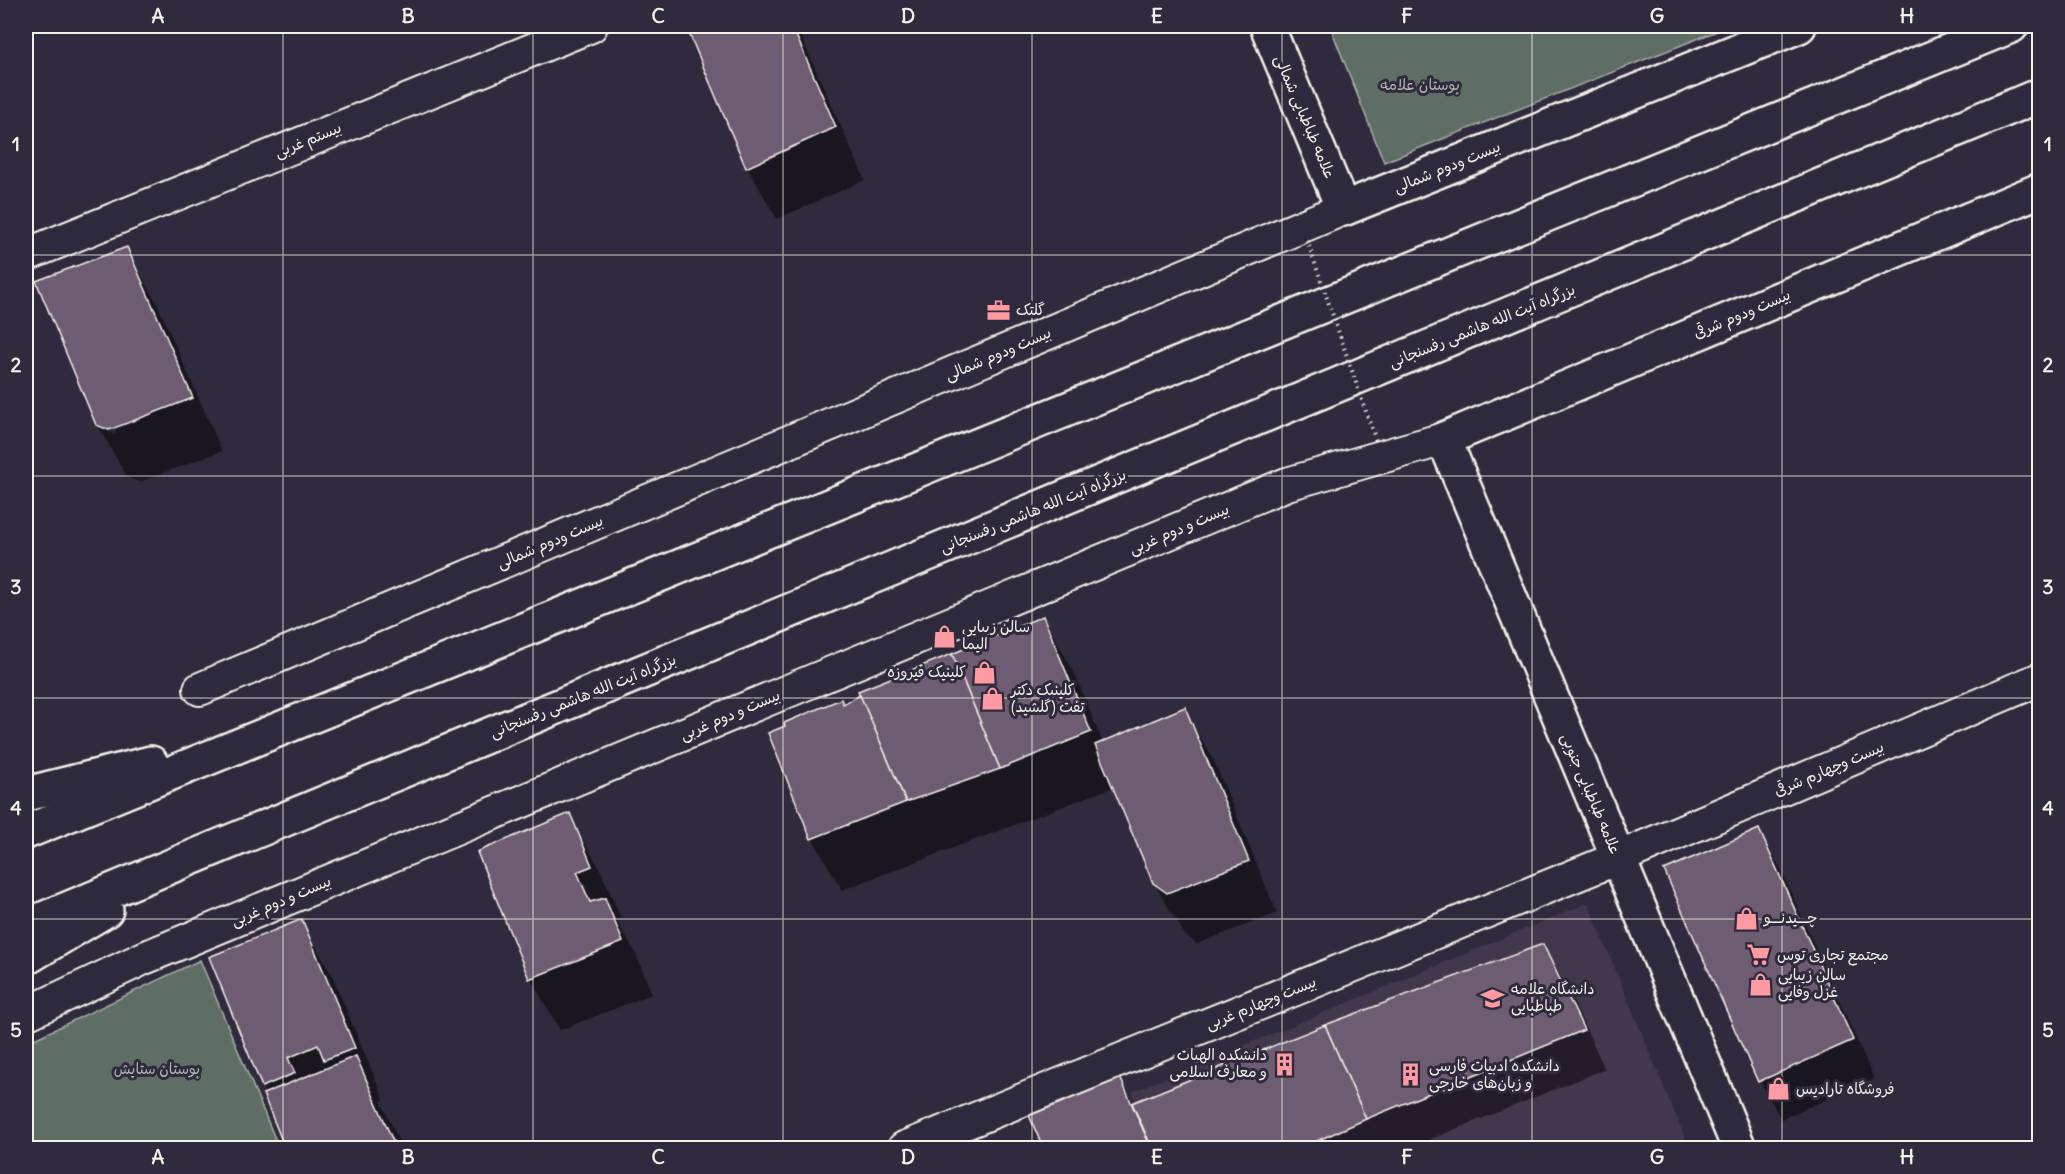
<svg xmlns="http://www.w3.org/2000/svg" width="2065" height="1174" font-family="Delius,'Playpen Sans Arabic',sans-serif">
<rect width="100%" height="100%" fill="#2f2a3d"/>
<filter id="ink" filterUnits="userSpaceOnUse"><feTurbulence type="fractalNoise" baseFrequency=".0167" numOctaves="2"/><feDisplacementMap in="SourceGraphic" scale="12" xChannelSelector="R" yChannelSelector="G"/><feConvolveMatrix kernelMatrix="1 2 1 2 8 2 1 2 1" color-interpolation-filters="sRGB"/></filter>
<g filter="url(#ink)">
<polygon fill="#42394d" points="1588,903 1689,1148 1155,1148 1132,1092"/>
<g fill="#5f6e65" stroke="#aab0a6" stroke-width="1.5">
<polygon points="1330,26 1730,26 1384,162"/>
<polygon points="200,960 279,1148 26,1148 26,1043"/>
</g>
<g fill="#0007" fill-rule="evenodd">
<polygon points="688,26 796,26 865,180 777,219 747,167"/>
<path d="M126,249L156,301L222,451L139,482L127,477L97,424ZM104,427L116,431L115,434L104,430Z"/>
<polygon points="1043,618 1073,670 1103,743 1184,709 1214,761 1277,913 1197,944 1185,935 1154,883 1114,787 842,890 812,838 843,705"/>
<polygon points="569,815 599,867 621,918 616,920 635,952 652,994 560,1030 530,978"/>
<polygon points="1758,830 1780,868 1874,1079 1781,1119 1760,1081"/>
<polygon points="301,921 331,973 384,1100 381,1101 402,1148 287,1148 211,958"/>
<polygon points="1543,946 1565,984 1605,1069 1409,1148 1044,1148 1030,1114 1120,1079 1134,1104"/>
</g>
<g fill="#6e5b73" stroke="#f4f1e8" stroke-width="1.5">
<polygon points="686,26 792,26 836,127 746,168"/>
<polygon points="127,247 193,398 109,430 96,425 36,281"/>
<polygon points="1043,616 1091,732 1000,769 952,654"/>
<polygon points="952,654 1000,769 906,802 858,691"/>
<polygon points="860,695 906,802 811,839 768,733 785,726 784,723 841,699 843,704"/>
<polygon points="1185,707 1249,861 1167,893 1153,883 1095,745"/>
<polygon points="570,813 592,866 577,872 590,902 605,898 623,942 529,979 477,852"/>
<polygon points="1759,829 1853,1040 1758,1082 1664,870"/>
<polygon points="302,919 355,1048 324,1060 318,1045 288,1058 295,1073 262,1087 209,957"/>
<polygon points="1543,944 1584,1030 1366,1119 1325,1025"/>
<polygon points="1325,1025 1366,1119 1301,1148 1152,1148 1132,1103"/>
<polygon points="356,1056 396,1148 285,1148 263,1094"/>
<polygon points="1120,1077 1151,1148 1043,1148 1028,1113"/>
</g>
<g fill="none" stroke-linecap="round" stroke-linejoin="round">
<defs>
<g id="minor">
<polyline points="26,255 591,26"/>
<polyline points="200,689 1343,209"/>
<polyline points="26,1014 144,958 1287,484 1444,439"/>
<polyline points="904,1148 1618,858 2040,679"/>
</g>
<g id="tertiary">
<polyline points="1267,26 1343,209 1799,26"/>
<polyline points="1739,1148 1444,439 2040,190"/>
</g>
<g id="trunk">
<polyline points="26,794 151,763"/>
<polyline points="26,832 2011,26"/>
<polyline points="26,926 2040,95"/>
<polyline points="26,958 106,910"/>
</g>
</defs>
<use href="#minor" stroke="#f4f1e8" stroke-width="36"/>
<use href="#tertiary" stroke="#f4f1e8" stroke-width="38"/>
<use href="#trunk" stroke="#f4f1e8" stroke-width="38"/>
<use href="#minor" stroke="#2f2a3d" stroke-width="32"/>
<use href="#tertiary" stroke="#2f2a3d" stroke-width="33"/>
<use href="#trunk" stroke="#2f2a3d" stroke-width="33"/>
<polyline stroke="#f4f1e8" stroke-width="4" stroke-dasharray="1.5 4.5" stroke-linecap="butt" points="1307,240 1376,441"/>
</g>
</g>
<path fill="none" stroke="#f4f1e8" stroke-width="1.5" stroke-opacity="0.55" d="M283,26V1148M533,26V1148M783,26V1148M1032,26V1148M1282,26V1148M1532,26V1148M1782,26V1148M26,255H2040M26,476H2040M26,698H2040M26,919H2040"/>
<defs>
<symbol id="office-bare" viewBox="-9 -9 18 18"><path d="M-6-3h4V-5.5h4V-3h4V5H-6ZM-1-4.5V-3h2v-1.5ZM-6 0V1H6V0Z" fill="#ff9aa2" stroke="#2f2a3d" stroke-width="2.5" paint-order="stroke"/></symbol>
<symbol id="shop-bare" viewBox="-9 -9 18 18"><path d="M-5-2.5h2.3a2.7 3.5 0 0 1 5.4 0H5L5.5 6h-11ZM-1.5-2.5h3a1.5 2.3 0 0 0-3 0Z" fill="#ff9aa2" stroke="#2f2a3d" stroke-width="2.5" paint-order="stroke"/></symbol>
<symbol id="supermarket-bare" viewBox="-9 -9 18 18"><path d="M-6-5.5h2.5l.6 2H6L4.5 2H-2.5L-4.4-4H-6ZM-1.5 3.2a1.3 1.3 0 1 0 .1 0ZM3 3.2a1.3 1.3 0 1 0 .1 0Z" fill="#ff9aa2" stroke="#2f2a3d" stroke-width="2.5" paint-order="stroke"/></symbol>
<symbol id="university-bare" viewBox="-9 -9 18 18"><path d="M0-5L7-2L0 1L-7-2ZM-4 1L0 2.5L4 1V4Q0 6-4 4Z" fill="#ff9aa2" stroke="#2f2a3d" stroke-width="2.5" paint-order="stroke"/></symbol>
<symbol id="building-bare" viewBox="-9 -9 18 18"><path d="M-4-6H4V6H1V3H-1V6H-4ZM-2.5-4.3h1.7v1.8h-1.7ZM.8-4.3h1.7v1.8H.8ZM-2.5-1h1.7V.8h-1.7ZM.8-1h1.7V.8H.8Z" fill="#ff9aa2" stroke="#2f2a3d" stroke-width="2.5" paint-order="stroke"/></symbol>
</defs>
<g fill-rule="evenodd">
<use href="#office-bare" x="982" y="294" width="33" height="33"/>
<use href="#shop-bare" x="928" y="620" width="33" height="33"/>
<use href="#shop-bare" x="968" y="656" width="33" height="33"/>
<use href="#shop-bare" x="976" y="682" width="33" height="33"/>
<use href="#shop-bare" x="1730" y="902" width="33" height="33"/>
<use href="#supermarket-bare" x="1742" y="938" width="33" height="33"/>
<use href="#shop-bare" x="1744" y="968" width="33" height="33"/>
<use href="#university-bare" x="1476" y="982" width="33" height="33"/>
<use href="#building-bare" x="1268" y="1048" width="33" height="33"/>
<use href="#building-bare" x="1394" y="1058" width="33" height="33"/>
<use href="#shop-bare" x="1762" y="1072" width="33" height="33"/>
</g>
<g text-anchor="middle" stroke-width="6" stroke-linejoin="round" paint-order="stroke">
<g font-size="15" fill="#b1b6ad" stroke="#2f2a3d">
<text x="1420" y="90">بوستان علامه</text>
<text x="157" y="1074">بوستان ستایش</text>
</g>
<g font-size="15" fill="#f4f1e8" stroke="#2f2a3d">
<text transform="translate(1305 117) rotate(67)" y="5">علامه طباطبایی شمالی</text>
<text transform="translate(308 140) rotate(-22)" y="5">بیستم غربی</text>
<text transform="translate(1447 167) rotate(-22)" y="5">بیست ودوم شمالی</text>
<text transform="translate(1742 314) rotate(-23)" y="5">بیست ودوم شرقی</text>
<text transform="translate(1482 326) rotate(-22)" y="5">بزرگراه آیت الله هاشمی رفسنجانی</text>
<text transform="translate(998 354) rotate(-23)" y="5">بیست ودوم شمالی</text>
<text transform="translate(1033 511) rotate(-22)" y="5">بزرگراه آیت الله هاشمی رفسنجانی</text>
<text transform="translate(1179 529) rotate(-23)" y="5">بیست و دوم غربی</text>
<text transform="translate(550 542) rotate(-23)" y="5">بیست ودوم شمالی</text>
<text transform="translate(583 696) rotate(-22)" y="5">بزرگراه آیت الله هاشمی رفسنجانی</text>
<text transform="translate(730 715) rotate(-23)" y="5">بیست و دوم غربی</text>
<text transform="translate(1829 769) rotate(-23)" y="5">بیست وچهارم شرقی</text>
<text transform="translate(1591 794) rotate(67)" y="5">علامه طباطبایی جنوبی</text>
<text transform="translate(281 901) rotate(-23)" y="5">بیست و دوم غربی</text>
<text transform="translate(1261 1003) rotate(-22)" y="5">بیست وچهارم غربی</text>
</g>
<g font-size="15" fill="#f4f1e8" stroke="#2f2a3d" text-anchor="start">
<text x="1016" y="315">گلتک</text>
<text x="962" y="632">سالن زیبایی<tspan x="962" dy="17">الیما</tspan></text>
<text x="966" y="677" text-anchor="end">کلینیک فیروزه</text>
<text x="1011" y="695">کلینیک دکتر<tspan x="1011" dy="17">تفت (گلشید)</tspan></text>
<text x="1764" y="923">چـــیدنـــو</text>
<text x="1777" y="960">مجتمع تجاری توس</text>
<text x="1778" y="980">سالن زیبایی<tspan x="1778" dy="17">غزل وفایی</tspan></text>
<text x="1511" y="994">دانشگاه علامه<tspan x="1511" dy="17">طباطبایی</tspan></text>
<text x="1267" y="1060" text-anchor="end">دانشکده الهیات<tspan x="1267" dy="17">و معارف اسلامی</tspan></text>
<text x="1429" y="1071">دانشکده ادبیات فارسی<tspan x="1429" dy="17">و زبان‌های خارجی</tspan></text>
<text x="1796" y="1094">فروشگاه تارادیس</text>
</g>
</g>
<rect width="2065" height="1174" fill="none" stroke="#2f2a3d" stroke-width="66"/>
<rect x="33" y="33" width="1999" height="1108" fill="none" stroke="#f4f1e8" stroke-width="2"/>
<g font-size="20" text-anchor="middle" font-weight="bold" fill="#f4f1e8">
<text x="158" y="23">A</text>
<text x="408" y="23">B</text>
<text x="658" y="23">C</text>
<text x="908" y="23">D</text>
<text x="1157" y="23">E</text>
<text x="1407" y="23">F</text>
<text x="1657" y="23">G</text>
<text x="1907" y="23">H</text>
<text x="16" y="151">1</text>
<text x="2048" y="151">1</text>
<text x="16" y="372">2</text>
<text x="2048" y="372">2</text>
<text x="16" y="594">3</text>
<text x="2048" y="594">3</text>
<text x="16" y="815">4</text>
<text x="2048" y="815">4</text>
<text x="16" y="1037">5</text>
<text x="2048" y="1037">5</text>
<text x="158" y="1164">A</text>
<text x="408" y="1164">B</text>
<text x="658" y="1164">C</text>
<text x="908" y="1164">D</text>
<text x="1157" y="1164">E</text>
<text x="1407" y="1164">F</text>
<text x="1657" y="1164">G</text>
<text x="1907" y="1164">H</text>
</g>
</svg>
